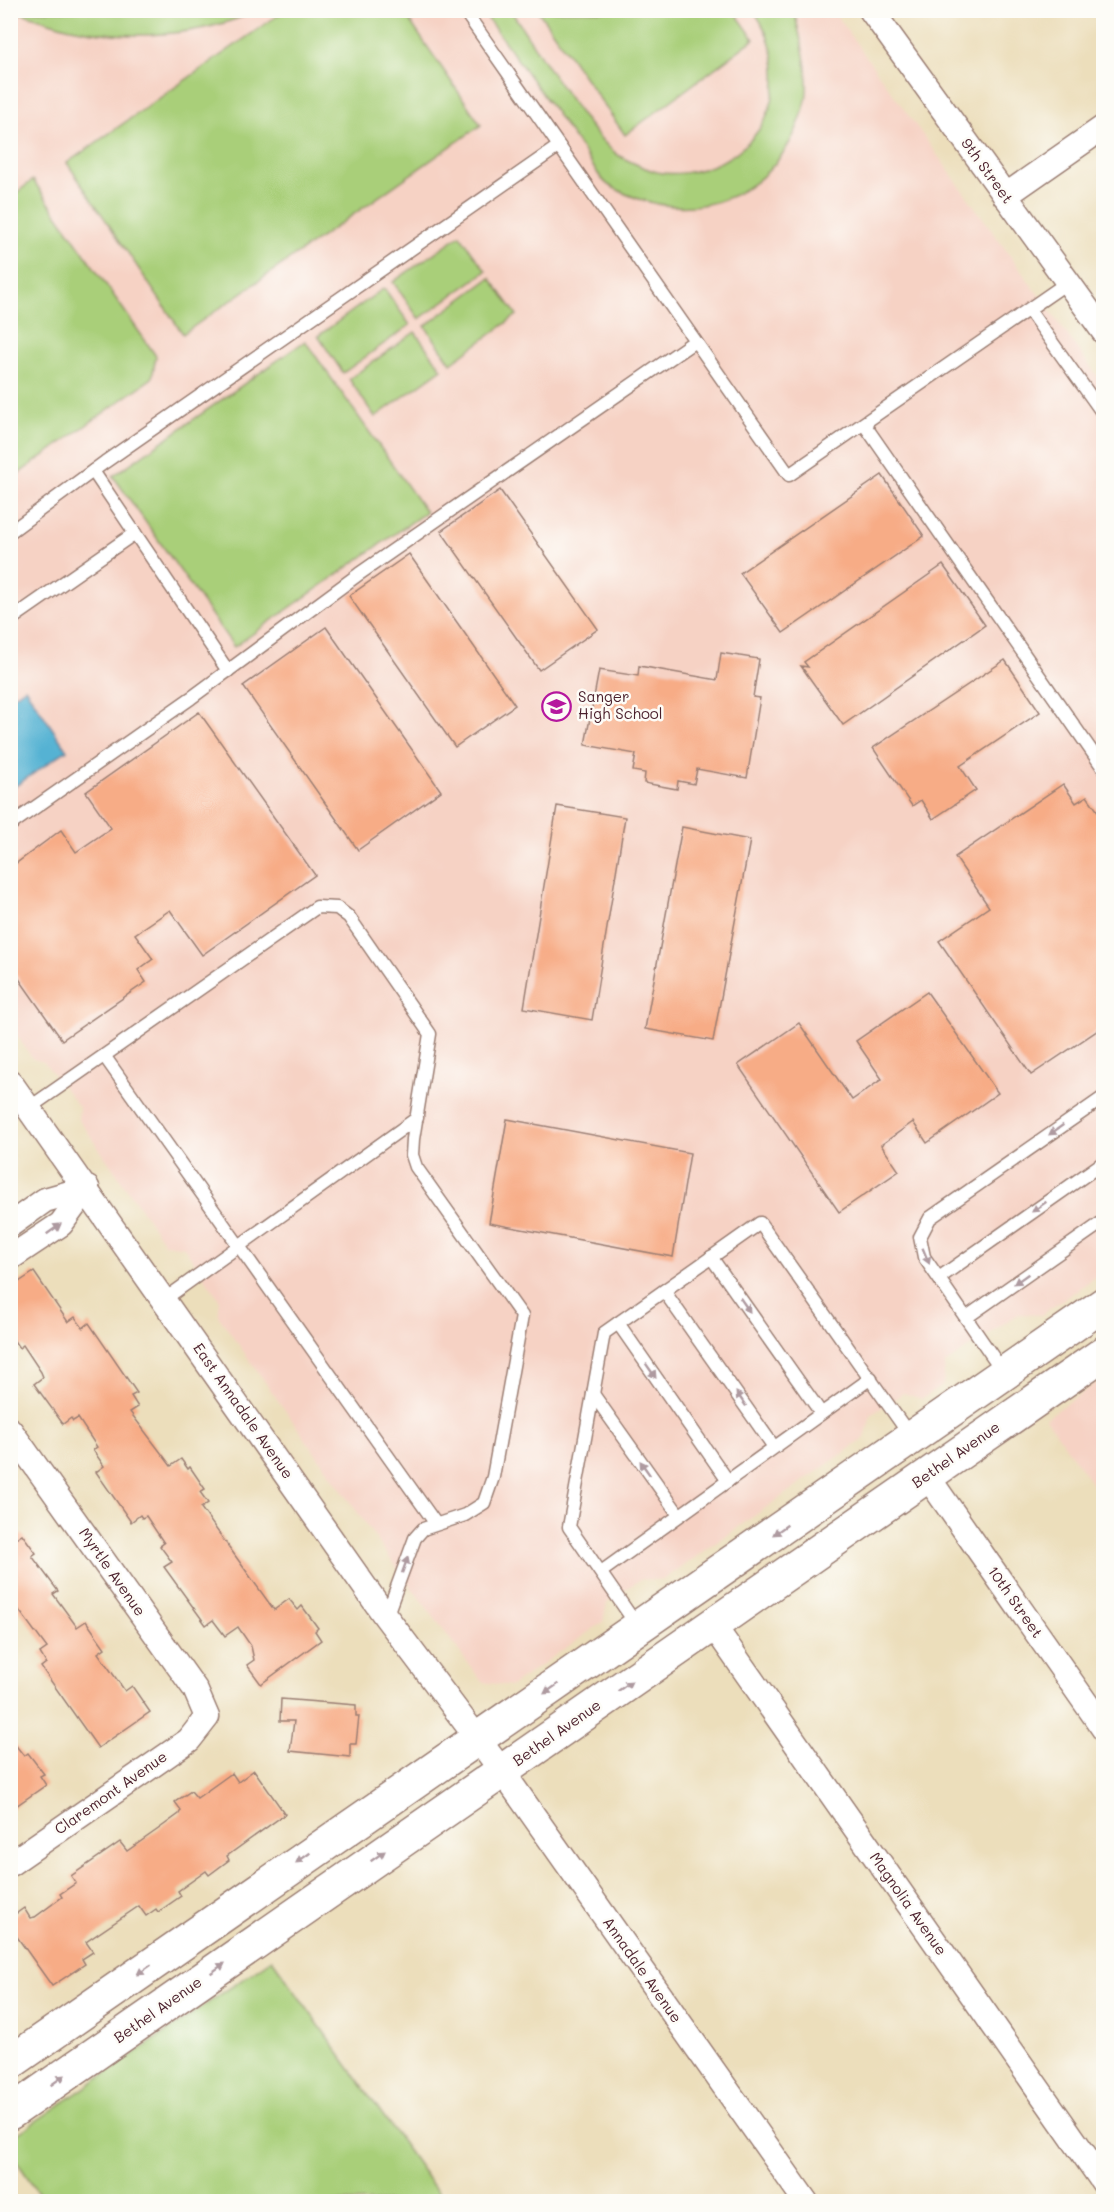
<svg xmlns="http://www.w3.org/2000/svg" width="1114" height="2212" font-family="Mali,sans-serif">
<rect width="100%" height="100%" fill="#fdfcf7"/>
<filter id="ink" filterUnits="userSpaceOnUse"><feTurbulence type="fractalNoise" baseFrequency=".0167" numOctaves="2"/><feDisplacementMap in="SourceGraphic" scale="12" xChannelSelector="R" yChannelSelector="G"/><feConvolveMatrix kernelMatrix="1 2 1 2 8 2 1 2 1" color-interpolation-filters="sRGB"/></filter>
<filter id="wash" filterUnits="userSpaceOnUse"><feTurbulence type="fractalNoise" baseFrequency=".008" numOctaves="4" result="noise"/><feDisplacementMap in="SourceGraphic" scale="24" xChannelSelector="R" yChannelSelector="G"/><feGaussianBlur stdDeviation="1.35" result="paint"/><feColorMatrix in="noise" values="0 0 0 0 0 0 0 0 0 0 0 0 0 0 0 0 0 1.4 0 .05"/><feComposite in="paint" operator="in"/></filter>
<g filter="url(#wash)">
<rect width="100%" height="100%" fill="#ecdebb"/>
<g fill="#f6d2c4">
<polygon points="10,11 833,11 1103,384 1103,1272 1041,1315 1018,1314 945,1364 943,1385 922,1399 903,1393 871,1415 865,1438 663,1580 641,1579 607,1602 603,1622 511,1686 482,1682 389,1557 219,1317 219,1299 184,1247 165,1244 78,1118 79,1107 44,1062 33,1059 11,1027"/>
<polygon points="1103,1378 1103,1500 1046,1418"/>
</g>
<g fill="#a9cf79" stroke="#7a7752" stroke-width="1.5">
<path d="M14,11L256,10V11C202,36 130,41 71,28C52,24 33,16 14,11Z"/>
<polygon points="284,11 403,11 481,125 183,334 67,163"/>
<path d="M482,11H511C533,43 593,143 623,158C633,163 646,169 657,172C675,176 697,172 714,165C779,138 792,66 754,11H794C800,36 812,79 805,104C781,196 693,233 610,186C599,180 589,158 580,147C548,101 515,56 482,11Z"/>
<polygon points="538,11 734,11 754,39 625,135"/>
<polygon points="33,180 156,356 152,378 11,479 11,197"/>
<polygon points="460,235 486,271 419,319 393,282"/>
<polygon points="490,278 517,315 451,363 425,326"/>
<polygon points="384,288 410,325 343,373 318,336"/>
<polygon points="415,332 442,369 375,417 349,379"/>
<polygon points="305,341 426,512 234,647 113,476"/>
<polygon points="272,1959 441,2197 436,2202 44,2201 11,2153 16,2135"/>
</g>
<polygon fill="#55b2d3" stroke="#50687f" stroke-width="1.5" points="25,688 67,750 11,789 11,698"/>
<g id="blocks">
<g fill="#f7ac86">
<polygon points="882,475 924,536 783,633 740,573"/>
<polygon points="500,490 598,629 539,670 441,531"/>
<polygon points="409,554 515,705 455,747 349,596"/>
<polygon points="943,565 985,625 843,725 801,666 808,667 804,662"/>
<polygon points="326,627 441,791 358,850 243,686"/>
<polygon points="721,653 759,659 753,697 760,698 747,778 697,769 694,784 678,781 677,789 644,783 645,773 633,771 636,754 585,745 599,670 638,676 639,666 717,680"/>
<polygon points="1005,660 1040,712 960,766 976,790 933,819 921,800 912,806 873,748"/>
<polygon points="199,712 315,875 202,955 170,910 135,934 153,959 138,970 146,982 62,1040 10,966 10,868 61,830 76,852 111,828 86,792"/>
<polygon points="1063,784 1076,803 1087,796 1104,820 1104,1026 1031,1075 939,941 989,907 955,857"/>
<polygon points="557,806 625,817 592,1020 524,1008"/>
<polygon points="682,827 750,840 713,1041 645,1029"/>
<polygon points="927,992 998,1093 927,1143 913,1122 881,1145 899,1171 839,1212 738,1065 799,1023 852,1100 882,1079 856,1041"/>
<polygon points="507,1119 690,1153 673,1257 489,1223"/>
<polygon points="34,1272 68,1322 75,1317 83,1328 89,1323 137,1393 131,1396 138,1407 130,1412 171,1466 181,1459 188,1469 190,1467 205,1489 200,1492 208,1503 201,1508 274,1610 289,1599 298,1610 302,1606 318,1628 315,1631 321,1640 261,1684 247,1665 254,1660 251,1646 238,1627 225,1636 213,1620 206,1625 164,1567 172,1562 160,1546 164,1543 146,1516 142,1518 140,1515 131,1522 96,1472 104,1466 93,1450 97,1447 78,1418 73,1421 71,1418 63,1424 34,1384 43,1377 41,1372 23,1345 19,1348 10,1335 10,1288"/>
<polygon points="22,1534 36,1553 32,1556 58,1591 53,1594 77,1627 86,1621 105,1648 98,1653 125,1691 132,1686 150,1712 98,1748 41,1667 46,1663 40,1653 47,1648 10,1598 10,1542"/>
<polygon points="281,1699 356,1705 356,1716 359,1716 356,1744 350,1744 350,1757 290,1751 294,1721 280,1721"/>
<polygon points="10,1738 24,1756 28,1753 44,1774 40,1776 46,1785 10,1810"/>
<polygon points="254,1770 285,1814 227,1856 229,1860 209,1875 206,1871 178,1891 181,1896 158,1912 156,1909 146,1916 139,1906 86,1942 93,1952 82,1959 85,1964 52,1986 10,1927 10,1918 24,1908 30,1918 35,1917 62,1897 60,1894 76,1883 71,1876 120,1842 127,1851 157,1830 179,1814 181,1810 175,1802 191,1791 197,1798 232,1773 238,1782"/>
</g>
</g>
</g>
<g filter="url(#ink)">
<use href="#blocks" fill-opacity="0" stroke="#9b7e73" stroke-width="1.5"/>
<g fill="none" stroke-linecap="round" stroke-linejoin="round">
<defs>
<g id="lane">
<polyline points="464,10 789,475 1068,282"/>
<polyline points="1029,310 1104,415"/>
<polyline points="864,424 1104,769"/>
<polyline points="93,471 228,671"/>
<polyline points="10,532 105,462 559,146"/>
<polyline points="10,620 135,533"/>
<polyline points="10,825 191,698 359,574 695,341"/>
<polyline points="105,1057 436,1524"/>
<polyline points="29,1108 317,907 337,908 349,917 430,1034 413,1139 412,1155 416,1167 522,1316 493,1477 484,1503 465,1515 423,1529 415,1538 386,1617"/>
<polyline points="711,1257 821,1413"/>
<polyline points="939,1278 1104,1162"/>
<polyline points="664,1291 774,1447"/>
<polyline points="165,1299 417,1118"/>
<polyline points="967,1317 1104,1221"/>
<polyline points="618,1323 728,1481"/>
<polyline points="1004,1373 924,1257 920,1237 930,1218 1104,1097"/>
<polyline points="593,1394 679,1515"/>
<polyline points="601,1572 871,1378"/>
<polyline points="638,1627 569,1527 604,1333 760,1223 911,1437"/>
</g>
<g id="street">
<polyline points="871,10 1104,332"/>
<polyline points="1005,196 1104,127"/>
<polyline points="10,1082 386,1617 502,1771 806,2202"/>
<polyline points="10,1225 45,1200 87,1188"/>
<polyline points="10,1258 61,1224 87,1188"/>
<polyline points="10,1430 195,1689 207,1717 189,1740 10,1864"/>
<polyline points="927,1476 1104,1729"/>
<polyline points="713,1625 1104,2183"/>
</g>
<g id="secondary">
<polyline points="10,2063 1104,1304"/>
<polyline points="10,2113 1104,1353"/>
</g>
</defs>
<use href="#lane" stroke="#9b7e73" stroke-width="15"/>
<use href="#street" stroke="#9b7e73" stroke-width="27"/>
<use href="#secondary" stroke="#9b7e73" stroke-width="36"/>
<use href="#lane" stroke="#fff" stroke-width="12"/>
<use href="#street" stroke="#fff" stroke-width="24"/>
<use href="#secondary" stroke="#fff" stroke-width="33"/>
</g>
<defs><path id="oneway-solid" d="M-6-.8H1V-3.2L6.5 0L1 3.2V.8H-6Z" transform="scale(1.5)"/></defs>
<g fill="#ae9aa0">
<use href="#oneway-solid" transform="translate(1056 1130) rotate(145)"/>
<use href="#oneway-solid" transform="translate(1039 1207) rotate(145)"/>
<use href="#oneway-solid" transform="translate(54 1229) rotate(-36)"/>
<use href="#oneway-solid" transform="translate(926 1256) rotate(67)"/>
<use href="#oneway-solid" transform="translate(1021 1279) rotate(145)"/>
<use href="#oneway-solid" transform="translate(745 1305) rotate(55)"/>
<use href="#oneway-solid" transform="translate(651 1371) rotate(55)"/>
<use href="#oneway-solid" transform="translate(741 1399) rotate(-125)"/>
<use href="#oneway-solid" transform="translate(645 1468) rotate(-125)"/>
<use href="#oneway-solid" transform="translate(780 1530) rotate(145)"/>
<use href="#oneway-solid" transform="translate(405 1565) rotate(-70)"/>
<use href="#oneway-solid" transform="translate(625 1686) rotate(-35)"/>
<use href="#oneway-solid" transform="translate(551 1689) rotate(145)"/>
<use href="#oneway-solid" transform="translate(378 1856) rotate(-35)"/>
<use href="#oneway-solid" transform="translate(303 1858) rotate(145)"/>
<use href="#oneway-solid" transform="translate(218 1968) rotate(-35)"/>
<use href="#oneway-solid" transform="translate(144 1970) rotate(145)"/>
<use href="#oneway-solid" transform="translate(58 2080) rotate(-35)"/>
</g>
</g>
<defs>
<symbol id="school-ring" viewBox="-11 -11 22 22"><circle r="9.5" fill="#fdfcf7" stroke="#b5179e" stroke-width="1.5"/><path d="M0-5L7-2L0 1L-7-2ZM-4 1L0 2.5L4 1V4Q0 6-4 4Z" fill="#b5179e"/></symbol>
</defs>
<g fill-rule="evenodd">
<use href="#school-ring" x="540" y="690" width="33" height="33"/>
</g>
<g text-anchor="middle" stroke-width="5" stroke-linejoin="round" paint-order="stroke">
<g font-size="15" fill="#4a1f2b" stroke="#fdfcf7">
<text transform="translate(987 171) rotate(54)" y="5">9th Street</text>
<text transform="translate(243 1411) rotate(55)" y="5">East Annadale Avenue</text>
<text transform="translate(956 1455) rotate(-35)" y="5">Bethel Avenue</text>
<text transform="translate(112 1572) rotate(55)" y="5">Myrtle Avenue</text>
<text transform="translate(1015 1602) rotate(55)" y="5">10th Street</text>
<text transform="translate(557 1733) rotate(-35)" y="5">Bethel Avenue</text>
<text transform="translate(111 1793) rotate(-35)" y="5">Claremont Avenue</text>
<text transform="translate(908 1904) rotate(55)" y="5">Magnolia Avenue</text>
<text transform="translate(642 1970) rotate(55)" y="5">Annadale Avenue</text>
<text transform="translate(158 2010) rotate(-35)" y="5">Bethel Avenue</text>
</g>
<g font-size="15" fill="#4a1f2b" stroke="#fdfcf7" text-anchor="start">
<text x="578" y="702">Sanger<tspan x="578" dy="17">High School</tspan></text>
</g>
</g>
<rect width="1114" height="2212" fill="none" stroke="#fdfcf7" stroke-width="36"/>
</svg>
